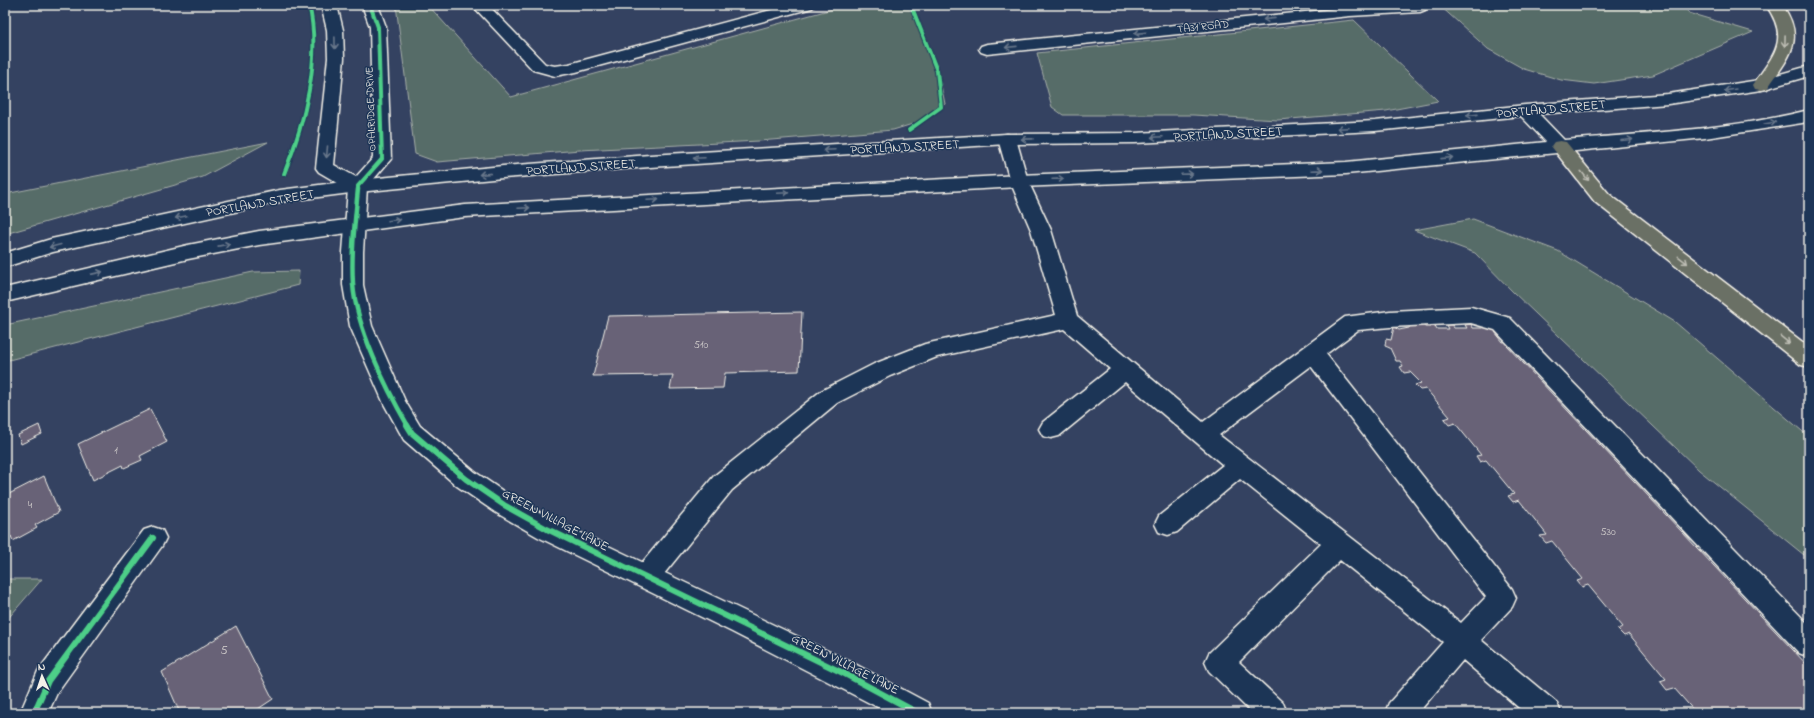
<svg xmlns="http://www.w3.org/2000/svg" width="1814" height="718" font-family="'Indie Flower',sans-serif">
<rect width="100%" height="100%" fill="#344261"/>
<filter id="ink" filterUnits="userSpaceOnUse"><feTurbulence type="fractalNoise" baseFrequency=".025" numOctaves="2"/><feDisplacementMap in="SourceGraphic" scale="8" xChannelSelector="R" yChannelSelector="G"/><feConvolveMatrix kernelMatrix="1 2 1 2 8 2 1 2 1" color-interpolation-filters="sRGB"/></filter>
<g filter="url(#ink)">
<g fill="#576c67" stroke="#a6aea8">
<polygon points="396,5 428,5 511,97 847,5 908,5 939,75 945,104 926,120 893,130 759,141 580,150 437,162 415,154"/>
<polygon points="1439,5 1682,5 1689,13 1753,32 1653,75 1594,84 1561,80 1524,69 1488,49"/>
<polygon points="1354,20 1438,101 1386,111 1278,120 1193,115 1063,115 1052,107 1037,53"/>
<polygon points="268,142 203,177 5,234 5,194"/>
<polygon points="1473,219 1558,251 1675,322 1809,437 1809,559 1699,470 1513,292 1475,253 1414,230"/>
<polygon points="299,271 298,285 5,361 5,325 253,272"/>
<polygon points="5,579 42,579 5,622"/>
</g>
<g fill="#686277" stroke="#f4f1e8">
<polygon points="802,312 799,371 725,373 723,388 670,389 673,375 593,376 608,316"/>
<polygon points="1411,324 1421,324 1425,327 1431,327 1429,324 1434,324 1437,329 1448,329 1446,325 1452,325 1454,328 1467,328 1465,325 1471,324 1473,328 1483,328 1485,325 1497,330 1495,332 1503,342 1508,341 1512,345 1507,346 1809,667 1809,713 1696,713 1674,688 1667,690 1660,681 1666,679 1629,634 1624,636 1617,629 1623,627 1588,585 1582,587 1577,581 1583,579 1552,541 1546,543 1540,536 1547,535 1519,500 1513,502 1508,496 1514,494 1486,460 1480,462 1476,456 1481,455 1455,423 1449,425 1444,419 1450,417 1426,389 1420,390 1415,385 1421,383 1410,372 1404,373 1400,367 1403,366 1400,361 1396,361 1390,348 1385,346 1386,339 1391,340 1394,327 1399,330 1409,328"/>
<polygon points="150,409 167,442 140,456 142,460 124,468 123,465 93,480 78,444"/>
<polygon points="39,425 42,434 21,444 18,435"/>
<polygon points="44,476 59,512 35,525 37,528 13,541 11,536 5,539 5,496"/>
<polygon points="236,626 273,699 252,713 180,713 162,672"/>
</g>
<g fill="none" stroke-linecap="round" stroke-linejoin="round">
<defs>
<g id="service">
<polygon points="472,5 488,5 545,64 555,66 569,64 790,5 815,5 812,8 576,72 555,76 533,70"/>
<polygon points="1375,5 1426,5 1428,7 1425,10 1420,12 1350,16 987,54 981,52 979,49 981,46 987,44"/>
<path d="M1007,134L1013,135L1016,139L1028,181L1051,230L1077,316L1203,422L1345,317L1390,311L1471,307L1510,318L1809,625V657L1799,653L1495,330L1471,323L1390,327L1358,330L1326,354L1512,589L1516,598L1512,607L1481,640L1557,703L1561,713H1525L1463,660L1418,713H1385L1389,703L1443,642L1340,560L1239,662L1283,703L1287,713H1252L1209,671L1205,662L1209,653L1321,544L1240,479L1177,532L1168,535L1159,532L1155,524L1159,516L1223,465L1125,382L1059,436L1051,438L1043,436L1039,429L1043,422L1110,369L1064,329L937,357L890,376L837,403L732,490L655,585L646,589L637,585L633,577L637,569L714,476L821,391L874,364L925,344L1056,315L1031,230L1010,181L998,139L1001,135ZM1311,366L1486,597L1461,623L1219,435Z"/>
</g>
<g id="minor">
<polygon points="321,5 337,5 343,30 344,58 334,165 356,177 373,158 370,27 362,5 378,5 386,27 391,159 367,187 363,252 363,285 372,326 405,401 420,426 475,472 513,498 556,521 853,663 928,703 932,713 889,713 732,632 538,537 495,512 457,486 404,440 384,404 350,326 343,285 343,252 348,189 319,172 316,168 328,58 327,30"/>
<polygon points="153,527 162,530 166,538 162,546 58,691 48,713 20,713 38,671 144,530"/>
</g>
<path id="secondary" d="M1809,66V76L1761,90L1668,104L1539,114L1564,140C1646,133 1729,130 1809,110V121L1802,123L1705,138L1346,174L1019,187L465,217L259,245L188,259L5,302V288L188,245L259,231L465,205L1019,175L1346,162L1546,142L1521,116L1375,131L1135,143L1007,144L650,167L503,178L358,192L280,202L53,252L5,267V253L51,239L280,190L358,180L503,166L650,155L1007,134L1135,133L1375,121L1525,105L1668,94L1759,80Z"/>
<g id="motorway">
<path d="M1766,5L1783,6C1807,41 1787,59 1767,89L1761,90L1755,89L1753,85C1773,55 1791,41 1766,5Z"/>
<polygon points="1560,141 1566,142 1609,194 1809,347 1809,367 1801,365 1595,202 1551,146 1554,142"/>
</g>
</defs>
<use href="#service" stroke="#f4f1e8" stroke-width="3"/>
<use href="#minor" stroke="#f4f1e8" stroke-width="3"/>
<use href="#secondary" stroke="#f4f1e8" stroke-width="3"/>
<use href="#motorway" stroke="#f4f1e8" stroke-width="3"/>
<use href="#service" fill="#1d3557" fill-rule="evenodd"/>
<use href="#minor" fill="#1d3557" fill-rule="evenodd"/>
<use href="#secondary" fill="#1d3557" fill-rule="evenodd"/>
<use href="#motorway" fill="#6b7065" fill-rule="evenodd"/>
<defs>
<g id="cycleway-far2">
<polyline points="909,130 941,107 937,71 911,5"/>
<path d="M284,174C304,125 322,57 309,5"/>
<polyline points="358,190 358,186 382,159 378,27 370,5"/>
</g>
<path id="cycleway-far1" d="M358,189C355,220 351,253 353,284C356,327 386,388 408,426"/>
<g id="cycleway">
<polyline points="407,425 412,433 466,479 504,505 547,529 843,673 918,713"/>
<polyline points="34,713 48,681 153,538"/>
</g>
</defs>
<use href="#cycleway-far2" stroke="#1d3557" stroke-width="6"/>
<use href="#cycleway-far1" stroke="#1d3557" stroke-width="7"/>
<use href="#cycleway" stroke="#1d3557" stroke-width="8"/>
<use href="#cycleway-far2" stroke="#4dcf88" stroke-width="4"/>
<use href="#cycleway-far1" stroke="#4dcf88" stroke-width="4.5"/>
<use href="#cycleway" stroke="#4dcf88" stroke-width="6"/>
</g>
<defs><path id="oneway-shaft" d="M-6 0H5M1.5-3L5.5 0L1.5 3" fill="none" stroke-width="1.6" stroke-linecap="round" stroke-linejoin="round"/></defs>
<g stroke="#68778a">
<use href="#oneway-shaft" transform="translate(1269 19) rotate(174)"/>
<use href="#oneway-shaft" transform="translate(1140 33) rotate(174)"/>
<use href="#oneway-shaft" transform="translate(335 43) rotate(89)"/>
<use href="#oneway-shaft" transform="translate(1011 47) rotate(174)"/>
<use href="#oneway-shaft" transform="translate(1730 90) rotate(171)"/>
<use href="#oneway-shaft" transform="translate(1472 115) rotate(174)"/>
<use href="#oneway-shaft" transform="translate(1770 123) rotate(-9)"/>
<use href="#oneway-shaft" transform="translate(1343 128) rotate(177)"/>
<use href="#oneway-shaft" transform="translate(1157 137) rotate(177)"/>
<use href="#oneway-shaft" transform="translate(1027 139) rotate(179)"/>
<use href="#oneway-shaft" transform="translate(1627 140) rotate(-5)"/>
<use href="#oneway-shaft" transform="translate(829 150) rotate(177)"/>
<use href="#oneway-shaft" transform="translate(327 152) rotate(95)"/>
<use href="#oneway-shaft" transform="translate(699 158) rotate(177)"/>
<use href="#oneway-shaft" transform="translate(1447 158) rotate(-6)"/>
<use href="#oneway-shaft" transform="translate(1317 170) rotate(-2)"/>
<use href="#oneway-shaft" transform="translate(485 174) rotate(174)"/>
<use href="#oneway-shaft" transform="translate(1187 174) rotate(-2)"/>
<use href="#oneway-shaft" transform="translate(1058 179) rotate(-2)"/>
<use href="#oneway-shaft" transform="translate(783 193) rotate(-3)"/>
<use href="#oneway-shaft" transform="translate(653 200) rotate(-3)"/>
<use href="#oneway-shaft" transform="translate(524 208) rotate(-3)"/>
<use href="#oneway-shaft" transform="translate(181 217) rotate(168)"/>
<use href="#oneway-shaft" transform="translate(394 220) rotate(-7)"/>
<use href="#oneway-shaft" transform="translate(224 245) rotate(-11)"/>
<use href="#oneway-shaft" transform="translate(55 246) rotate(166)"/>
<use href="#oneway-shaft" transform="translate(97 273) rotate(-13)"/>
</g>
<g stroke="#bdbdb4">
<use href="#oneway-shaft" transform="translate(1785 41) rotate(91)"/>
<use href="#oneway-shaft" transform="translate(1585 176) rotate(51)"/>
<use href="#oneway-shaft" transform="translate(1683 260) rotate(38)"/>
<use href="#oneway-shaft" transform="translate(1785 340) rotate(39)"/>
</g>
</g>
<g text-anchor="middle" stroke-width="3" stroke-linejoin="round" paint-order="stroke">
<g font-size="11" fill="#f4f1e8" stroke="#1d3557">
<text transform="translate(1203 26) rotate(-6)" y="4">TA31 ROAD</text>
<text transform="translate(370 109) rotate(-92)" y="4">OPALRIDGE DRIVE</text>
</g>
<g font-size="11" fill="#d1cdcc">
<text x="701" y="348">510</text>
<text x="116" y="454">1</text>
<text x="30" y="508">4</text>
<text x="1608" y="535">530</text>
</g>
<g font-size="13" fill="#f4f1e8" stroke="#1d3557">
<text transform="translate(1551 108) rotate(-5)" y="5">PORTLAND STREET</text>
<text transform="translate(1228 133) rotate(-3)" y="5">PORTLAND STREET</text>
<text transform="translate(905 146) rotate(-3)" y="5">PORTLAND STREET</text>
<text transform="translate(581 166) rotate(-4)" y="5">PORTLAND STREET</text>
<text transform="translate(260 202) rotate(-10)" y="5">PORTLAND STREET</text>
<text transform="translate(556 519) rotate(28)" y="5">GREEN VILLAGE LANE</text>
<text transform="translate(846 663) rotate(27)" y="5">GREEN VILLAGE LANE</text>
</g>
<g font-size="13" fill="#d1cdcc">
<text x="224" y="654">5</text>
</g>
</g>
<rect width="1814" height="718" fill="none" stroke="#1d3557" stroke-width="20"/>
<rect x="10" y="10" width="1794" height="698" fill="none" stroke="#f4f1e8" stroke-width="1.5" filter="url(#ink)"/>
<g transform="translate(42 676) rotate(357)" stroke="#1d3557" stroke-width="3" paint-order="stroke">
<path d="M0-3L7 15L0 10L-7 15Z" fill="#f4f1e8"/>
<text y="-6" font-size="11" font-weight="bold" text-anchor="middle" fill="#f4f1e8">N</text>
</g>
</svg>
